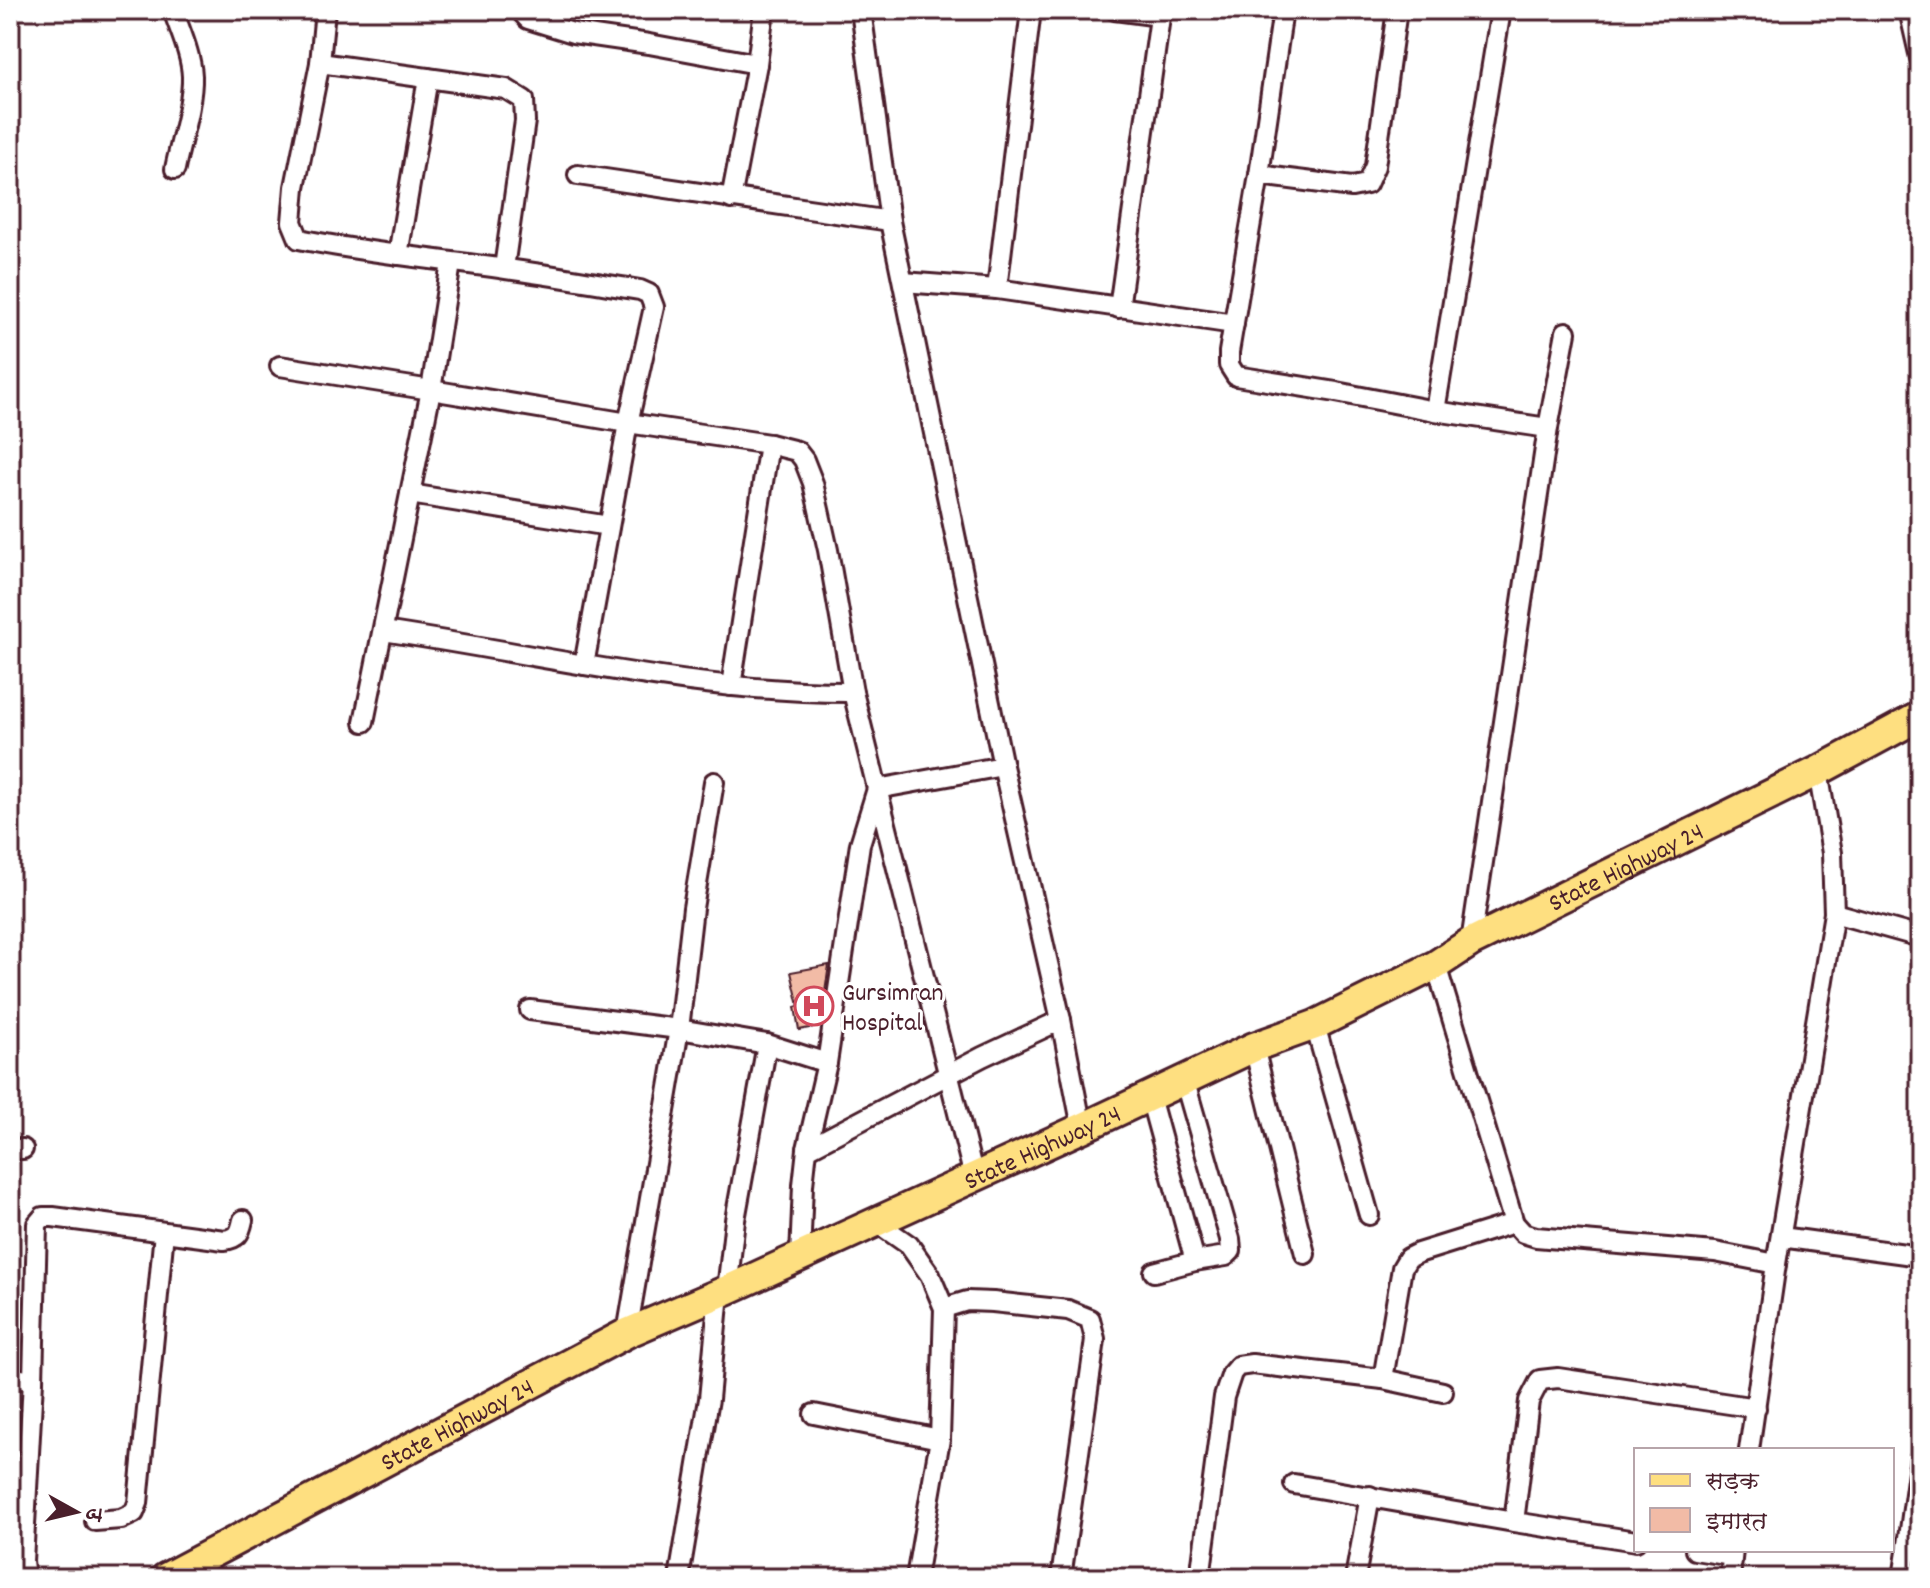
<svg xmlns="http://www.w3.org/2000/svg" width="1930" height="1588" font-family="Dekko,'Playpen Sans Deva',sans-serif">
<rect width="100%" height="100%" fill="#fff"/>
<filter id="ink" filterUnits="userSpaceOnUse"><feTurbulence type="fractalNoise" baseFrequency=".0125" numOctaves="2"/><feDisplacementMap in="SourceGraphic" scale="16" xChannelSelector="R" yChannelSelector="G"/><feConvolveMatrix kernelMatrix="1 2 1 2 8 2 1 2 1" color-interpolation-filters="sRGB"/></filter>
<g filter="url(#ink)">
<polygon fill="#f2bba6" stroke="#4a1f2b" stroke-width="2" points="829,965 820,1026 799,1030 795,1007 799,1006 791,972"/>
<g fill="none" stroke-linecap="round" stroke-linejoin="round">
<defs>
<g id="street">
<path d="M173,10C180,31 191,54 192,76C193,102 180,143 175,169"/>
<path d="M325,10L320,63L295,187L292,222L299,239C367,253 437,259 506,269C551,275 595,283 640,290L649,294L654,307L628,423L584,665"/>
<polyline points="520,10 528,19 573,33 649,44 757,64"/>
<polyline points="861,10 890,221 1003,766 1061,1020 1082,1128"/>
<polyline points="1115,10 1160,16"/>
<polyline points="1283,10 1259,175 1229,352 1229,365 1236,376 1336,392 1435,411 1548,428"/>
<polyline points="1909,10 1920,58"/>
<polyline points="320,63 506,89 524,100 525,121 504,268"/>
<polyline points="578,175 890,221"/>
<polyline points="1259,175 1352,187 1367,184 1375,166 1397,10"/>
<polyline points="731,199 757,64 764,10"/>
<polyline points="398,255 428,78"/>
<polyline points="903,282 997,289 1234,324"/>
<polyline points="997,289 1031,10"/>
<polyline points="1119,308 1161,10"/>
<polyline points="280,366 431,390 451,263"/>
<polyline points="1435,411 1501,10"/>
<polyline points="410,494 609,526"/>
<path d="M383,631C539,654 694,693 853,692"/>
<polyline points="731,686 769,444"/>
<polyline points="364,722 431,390 628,423 769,444 797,451 804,460 813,483 828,550 853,692 974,1177"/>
<polyline points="1834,913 1920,937"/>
<polyline points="1471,942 1548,428 1566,332"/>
<polyline points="1436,965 1514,1223 1523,1233 1536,1237 1715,1252 1776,1264"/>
<polyline points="530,1010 679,1029 767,1044 827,1063"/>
<polyline points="1315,1025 1369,1215"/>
<polyline points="1254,1047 1305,1254"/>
<polyline points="1150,1097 1195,1261"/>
<polyline points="10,1149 23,1149"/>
<polyline points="807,1149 982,1057 1061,1020"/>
<polyline points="876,1222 909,1245 930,1275 944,1308 940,1439 916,1578"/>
<polyline points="1781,1237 1920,1256"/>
<polyline points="800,1257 803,1185 807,1149 827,1063 860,844 877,789 1003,766"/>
<polyline points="1154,1272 1195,1261 1226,1256 1231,1251 1230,1239 1184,1079"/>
<polyline points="727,1290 735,1220 767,1044"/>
<polyline points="944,1308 967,1301 993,1302 1068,1310 1090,1319 1095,1339 1092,1362 1061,1578"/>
<polyline points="627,1333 679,1029 693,908 714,782"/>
<polyline points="10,1377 33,1381"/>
<polyline points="1383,1379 1443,1392"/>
<polyline points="814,1414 940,1439"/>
<polyline points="1749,1450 1776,1264 1834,913 1832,853 1818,771"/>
<polyline points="1920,1457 1908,1545 1920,1547"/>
<polyline points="1294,1484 1514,1522"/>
<polyline points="95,1521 121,1519 134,1513 138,1503 164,1232"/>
<polyline points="1636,1541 1514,1522 1529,1401 1540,1380 1558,1378 1756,1408"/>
<polyline points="1695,1550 1732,1556"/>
<path d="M25,1578L23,1561L33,1381L37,1224L43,1217H53L224,1240C238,1238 240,1234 243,1220"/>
<polyline points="679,1578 709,1399 719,1293"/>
<polyline points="1200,1578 1224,1397 1232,1373 1238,1366 1252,1364 1383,1379 1402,1268 1408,1258 1418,1253 1514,1223"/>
<polyline points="1355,1578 1370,1496"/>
<polyline points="1730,1578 1733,1550"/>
<polyline points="1903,1578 1908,1545"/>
</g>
<g id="primary">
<path id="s1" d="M165,1578L627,1333L727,1290L1082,1128L1254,1047L1315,1025L1436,965L1471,942L1818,771L1920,716"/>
</g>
</defs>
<use href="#street" stroke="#4a1f2b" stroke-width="24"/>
<use href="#primary" stroke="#4a1f2b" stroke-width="34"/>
<use href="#street" stroke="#fff" stroke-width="18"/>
<use href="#primary" stroke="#fedf80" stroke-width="28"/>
</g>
</g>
<defs>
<symbol id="hospital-ring" viewBox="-11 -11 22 22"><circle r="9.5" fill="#fff" stroke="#d1495b" stroke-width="1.5"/><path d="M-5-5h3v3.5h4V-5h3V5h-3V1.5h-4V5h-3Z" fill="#d1495b"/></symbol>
</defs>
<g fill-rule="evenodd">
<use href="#hospital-ring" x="792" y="984" width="44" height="44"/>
</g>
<g text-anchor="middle" stroke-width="6" stroke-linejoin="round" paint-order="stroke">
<g font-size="26" fill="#4a1f2b" stroke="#fff">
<text dy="9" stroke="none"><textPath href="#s1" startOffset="1626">State Highway 24</textPath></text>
<text dy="9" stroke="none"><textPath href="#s1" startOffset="978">State Highway 24</textPath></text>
<text dy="9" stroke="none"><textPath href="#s1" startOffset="330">State Highway 24</textPath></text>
</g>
<g font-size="26" fill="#4a1f2b" stroke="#fff" text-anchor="start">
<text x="842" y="1000">Gursimran<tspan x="842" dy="30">Hospital</tspan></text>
</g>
</g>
<rect width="1930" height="1588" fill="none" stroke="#fff" stroke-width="40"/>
<rect x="20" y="20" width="1890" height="1548" fill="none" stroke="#4a1f2b" stroke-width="3" filter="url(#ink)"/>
<rect x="1634" y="1448" width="260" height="104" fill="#ffffff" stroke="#b7a5aa" stroke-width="2"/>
<rect x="1650" y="1474" width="40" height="12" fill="#fedf80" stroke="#b7a5aa" stroke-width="2"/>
<text x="1706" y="1488" font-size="24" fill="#4a1f2b">सड़क</text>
<rect x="1650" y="1508" width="40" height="24" fill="#f2bba6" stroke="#b7a5aa" stroke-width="2"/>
<text x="1706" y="1528" font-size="24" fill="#4a1f2b">इमारत</text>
<g transform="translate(76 1512) rotate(98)" stroke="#ffffff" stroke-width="6" paint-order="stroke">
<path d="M0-6L14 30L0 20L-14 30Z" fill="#4a1f2b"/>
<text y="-12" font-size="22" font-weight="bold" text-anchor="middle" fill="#4a1f2b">उ</text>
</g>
</svg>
